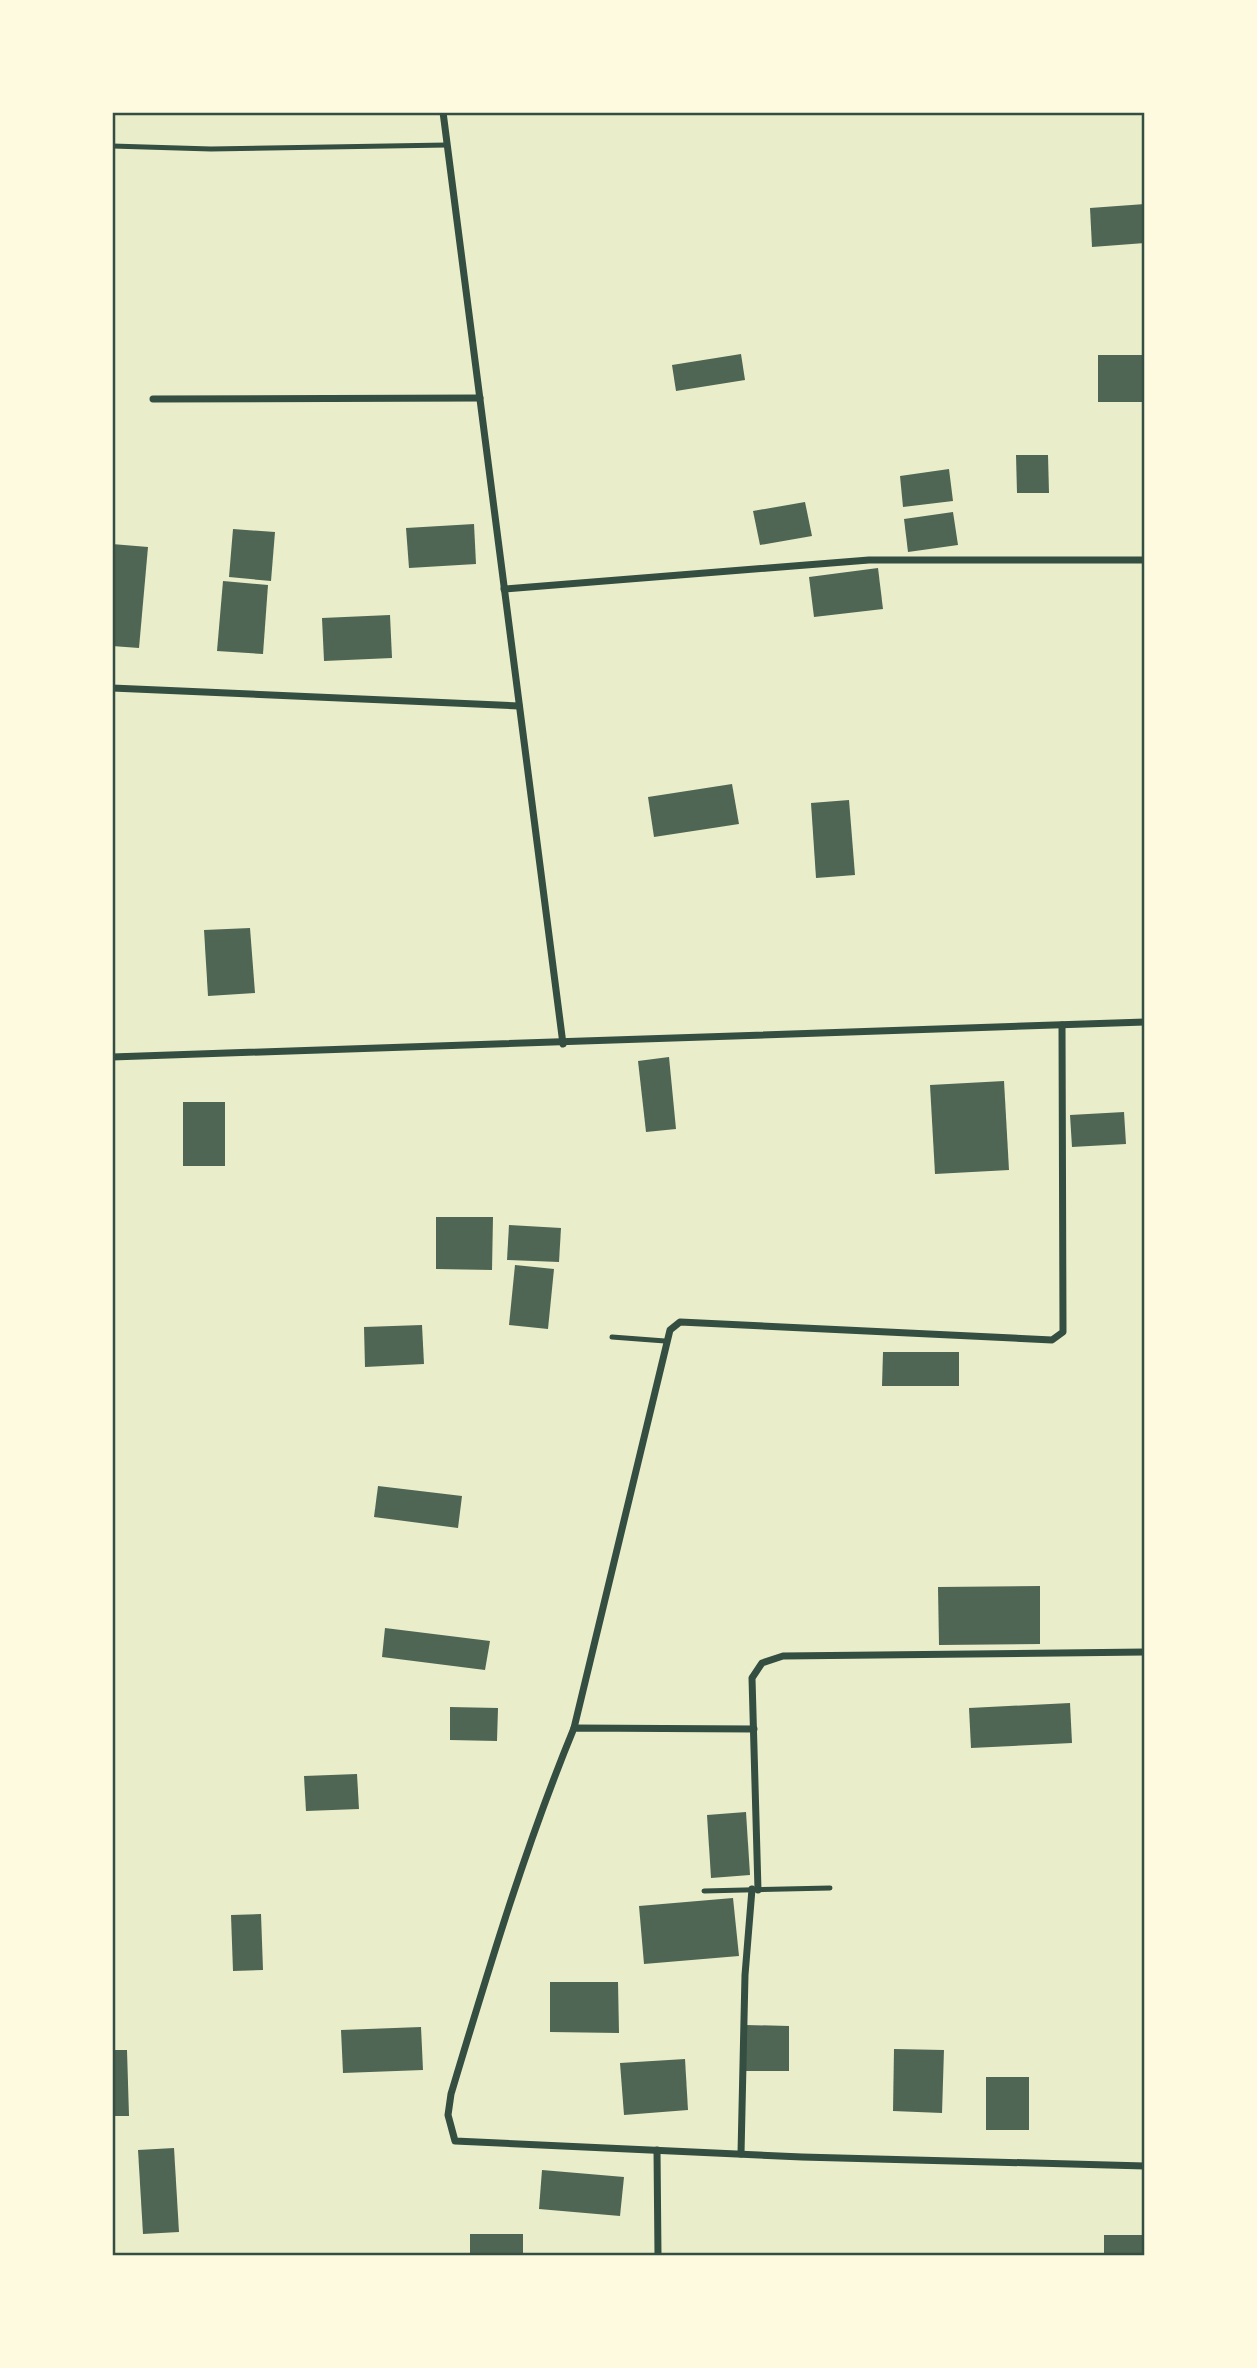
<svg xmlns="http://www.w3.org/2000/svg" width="1257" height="2368" font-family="'Asap Condensed',sans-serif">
<rect width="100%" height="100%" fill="#e9edc9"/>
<g fill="#4f6655">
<polygon points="1145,204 1145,243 1092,247 1090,208"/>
<polygon points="741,354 745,380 676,391 672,365"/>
<rect x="1098" y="355" width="47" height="47"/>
<polygon points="1016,455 1048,455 1049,493 1017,493"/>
<polygon points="949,469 953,501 903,507 900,476"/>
<polygon points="805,502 812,536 760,545 753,511"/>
<polygon points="953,512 958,545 908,552 904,519"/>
<polygon points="474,524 476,564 409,568 406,528"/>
<polygon points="233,529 275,532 271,581 229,577"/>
<polygon points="112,544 148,547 139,648 112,646"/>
<polygon points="878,568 883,609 814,617 809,577"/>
<polygon points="223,581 268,585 263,654 217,651"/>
<polygon points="390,615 392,658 324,661 322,618"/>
<polygon points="732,784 739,824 654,837 648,797"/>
<polygon points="849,800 855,875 816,878 811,803"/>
<polygon points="250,928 255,993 208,996 204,930"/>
<polygon points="669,1057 676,1129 646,1132 638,1061"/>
<polygon points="1004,1081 1009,1170 935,1174 930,1085"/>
<rect x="183" y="1102" width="42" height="64"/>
<polygon points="1124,1112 1126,1144 1072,1147 1070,1115"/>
<polygon points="436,1217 493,1217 492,1270 436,1269"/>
<polygon points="509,1225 561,1228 559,1262 507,1260"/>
<polygon points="515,1265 554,1269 548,1329 509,1325"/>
<polygon points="422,1325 424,1364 365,1367 364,1327"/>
<polygon points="883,1352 959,1352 959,1386 882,1386"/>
<polygon points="378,1486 462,1496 458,1528 374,1517"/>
<polygon points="1040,1586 1040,1644 939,1645 938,1587"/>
<polygon points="385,1628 490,1641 485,1670 382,1657"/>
<polygon points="1070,1703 1072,1743 971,1748 969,1708"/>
<polygon points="450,1707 498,1708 497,1741 450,1740"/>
<polygon points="357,1774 359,1809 306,1811 304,1776"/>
<polygon points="746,1812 750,1875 711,1878 707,1815"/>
<polygon points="733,1898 739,1956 644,1964 639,1906"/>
<polygon points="261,1914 263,1970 233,1971 231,1915"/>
<polygon points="550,1982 618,1982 619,2033 550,2032"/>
<polygon points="746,2025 789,2026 789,2071 745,2071"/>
<polygon points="421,2027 423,2070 343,2073 341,2030"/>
<polygon points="894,2049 944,2050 942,2113 893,2111"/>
<polygon points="112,2050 127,2050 129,2116 112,2116"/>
<polygon points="685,2059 688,2110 624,2115 620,2063"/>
<rect x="986" y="2077" width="43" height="53"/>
<polygon points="174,2148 179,2232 143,2234 138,2150"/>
<polygon points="542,2170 624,2177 620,2216 539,2209"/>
<rect x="470" y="2234" width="53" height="22"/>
<rect x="1104" y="2235" width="41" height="21"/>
</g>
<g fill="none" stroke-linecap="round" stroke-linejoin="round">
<g stroke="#344e41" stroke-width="5">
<polyline points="112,146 211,149 447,145"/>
<polyline points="612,1337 665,1341"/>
<polyline points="704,1891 830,1888"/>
</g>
<g stroke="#344e41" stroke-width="7">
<polyline points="443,112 563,1044"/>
<polyline points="153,399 480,398"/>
<polyline points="504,589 869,560 1145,560"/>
<polyline points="112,688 519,706"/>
<polyline points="112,1057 1145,1022"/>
<polyline points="574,1728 670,1330 680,1322 1052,1340 1063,1332 1062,1025"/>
<path d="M754,1729L574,1728C525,1847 488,1971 451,2094L448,2115L455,2141L802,2157L1145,2166"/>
<polyline points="758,1890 752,1678 762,1663 783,1656 1145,1652"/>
<polyline points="657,2150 658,2256"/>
<polyline points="741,2154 745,1975 752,1889"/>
</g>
</g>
<rect width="1257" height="2368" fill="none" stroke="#fefae0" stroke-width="228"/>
<rect x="114" y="114" width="1029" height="2140" fill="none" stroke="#344e41" stroke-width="2.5"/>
</svg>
